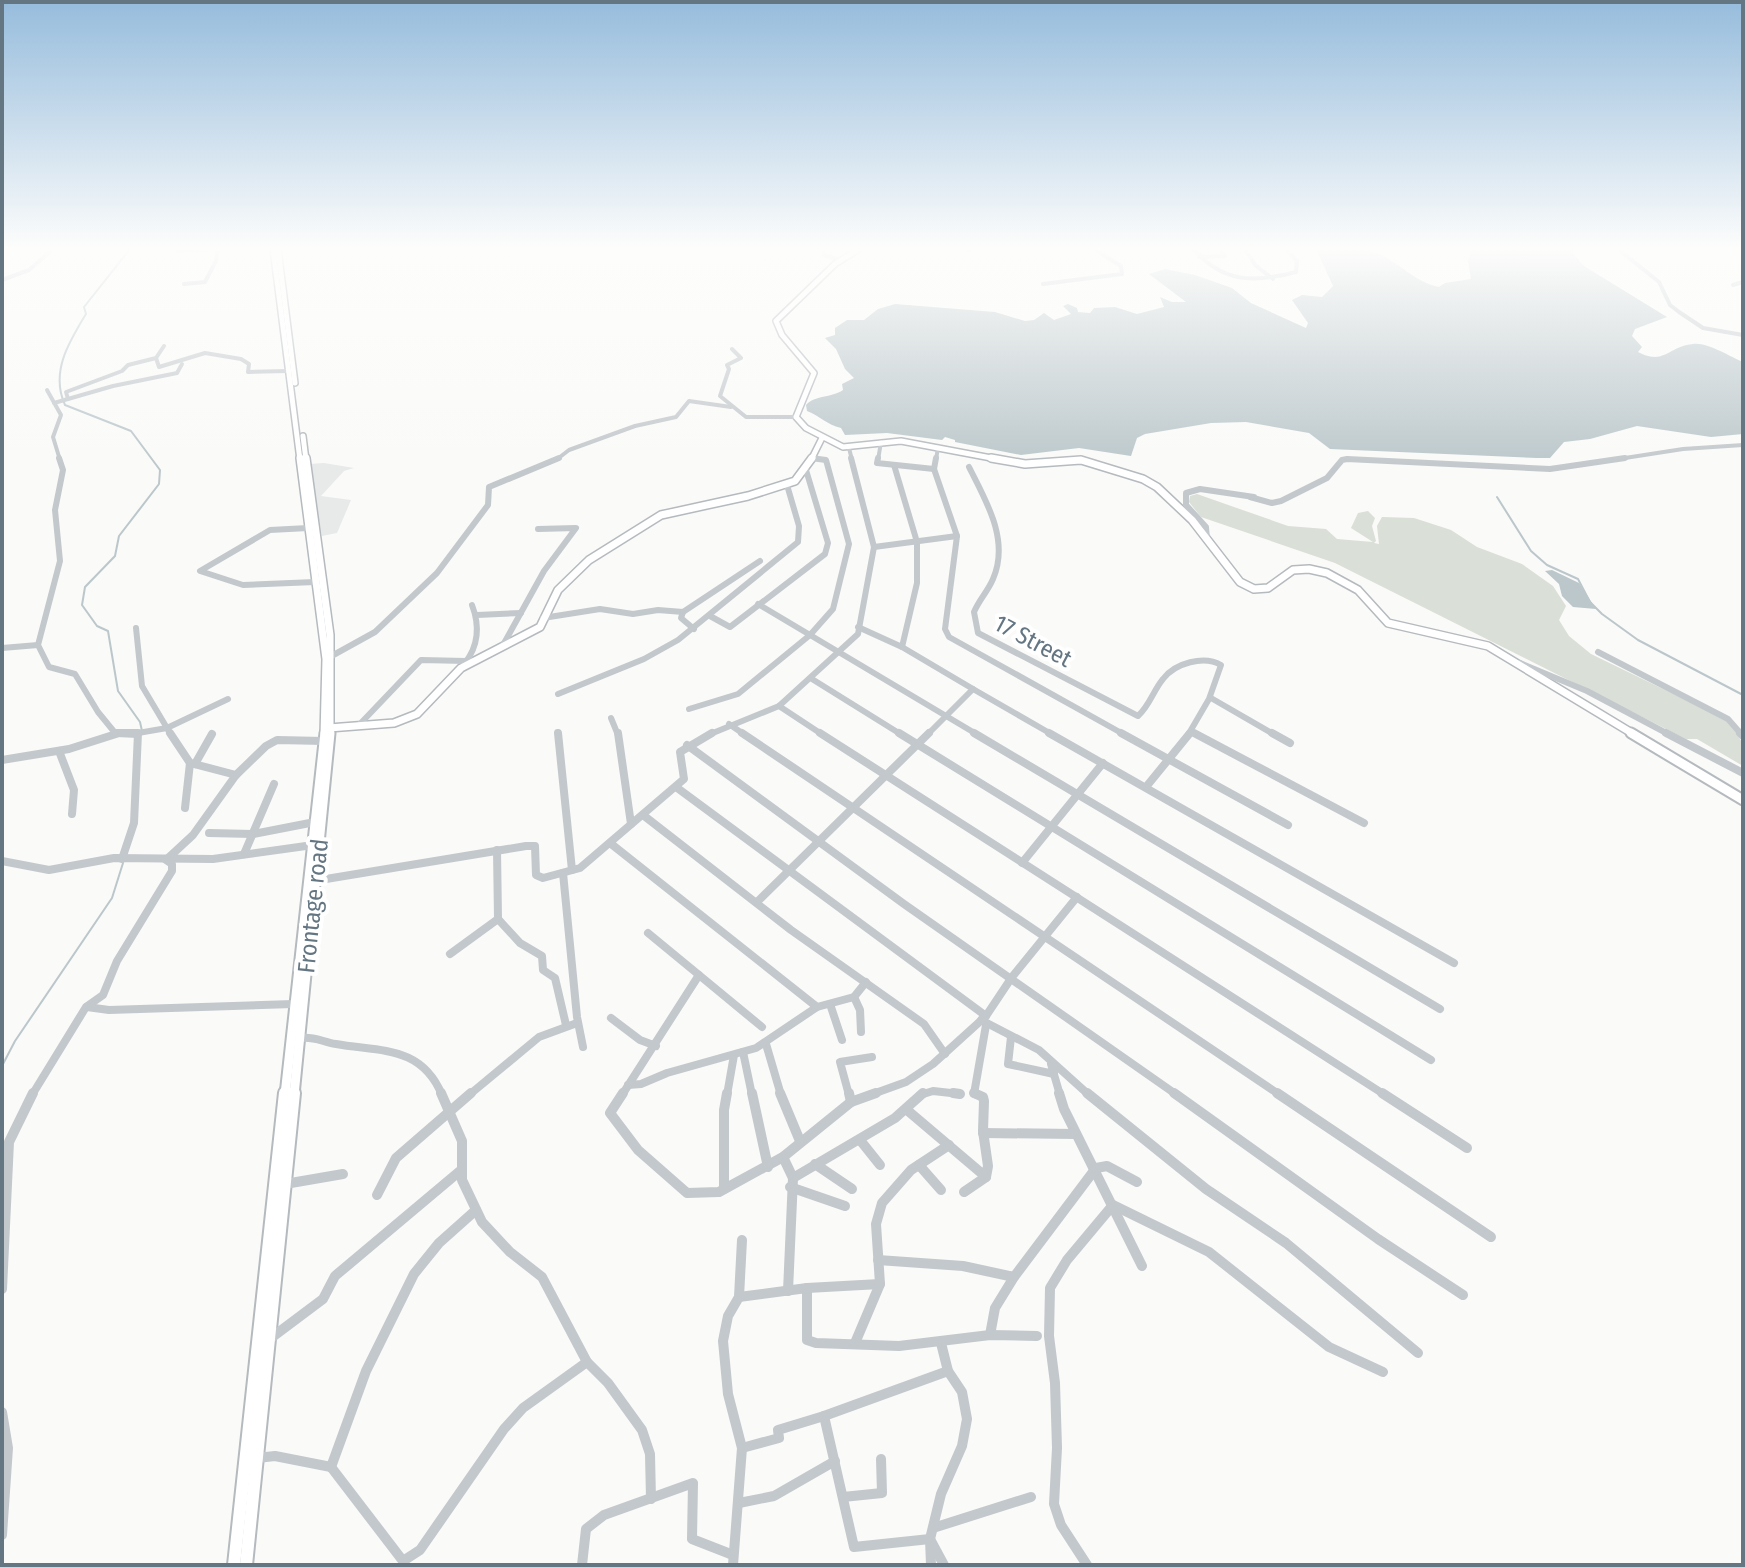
<svg xmlns="http://www.w3.org/2000/svg" width="1745" height="1567" font-family="'Fira Sans Condensed',sans-serif">
<rect width="100%" height="100%" fill="#fafaf8"/>
<polygon fill="#e8e9e9" points="324,463 354,468 344,471 321,496 351,500 337,533 322,536 309,464"/>
<polygon fill="#dadfd7" points="1197,494 1288,526 1326,529 1337,539 1373,542 1351,528 1358,513 1368,511 1375,518 1372,526 1376,541 1374,543 1379,544 1377,526 1382,517 1414,518 1451,530 1477,547 1522,564 1553,586 1566,606 1559,620 1569,636 1591,654 1729,721 1743,744 1743,766 1697,739 1686,739 1335,563 1201,517 1189,502 1190,496"/>
<g fill="#bbc7cb">
<path d="M1316,249C1336,249 1361,246 1379,254C1399,263 1417,283 1439,287L1445,283L1471,279L1468,261L1472,249H1569L1584,266L1667,317L1635,329L1632,336L1642,347L1638,352C1665,366 1668,346 1693,344C1708,342 1730,357 1743,362V434L1711,437L1637,426L1590,439L1564,442L1550,458H1537L1330,449L1309,433L1246,422L1211,423L1145,434L1137,438L1131,456L1079,448L1021,455L955,442V440L945,437L942,440L887,433L845,435L841,428C827,425 820,416 807,411L806,405C815,395 831,398 843,390L842,384L854,378L845,369L836,349L825,338L835,335V328L847,320H864L878,309L895,304L995,312L1025,321L1034,320L1044,313L1054,320L1071,314L1063,306L1068,304L1077,308L1078,312L1090,313L1094,308L1115,307L1137,314L1164,307L1160,297L1172,302H1186L1149,274L1165,269L1195,275L1232,288L1251,303L1306,328L1308,323L1292,300L1302,295L1322,297L1333,286Z"/>
<polygon points="1552,570 1579,583 1596,609 1573,607 1562,596 1559,584 1545,571"/>
</g>
<g fill="none" stroke-linecap="round" stroke-linejoin="round">
<g stroke="#bbc7cb" stroke-width="2">
<path d="M130,249L84,307L86,314C69,342 50,372 65,405L131,431L160,470L159,484L119,536L115,556L85,587L82,605L97,626L108,631L118,691L140,722L142,731"/>
<polyline points="1497,497 1531,551 1547,565 1578,579 1590,602 1602,614 1638,640 1743,695"/>
<polyline points="2,1066 15,1041 112,898 123,863"/>
</g>
<defs>
<g id="major-far3">
<polyline points="273,249 300,460"/>
<polyline points="278,249 295,383"/>
<polyline points="859,249 835,264 776,321 782,335 814,373 796,417 806,428 843,447 901,441 1002,460"/>
<polyline points="303,436 306,460"/>
<polyline points="811,460 822,438"/>
</g>
<g id="major-far2">
<polyline points="300,458 326,659 324,735"/>
<polyline points="306,458 330,635 330,735"/>
<polyline points="991,458 1025,464 1081,460 1143,479 1157,487 1192,520 1240,582 1254,589 1268,588 1293,570 1309,569 1327,573 1358,590 1388,623 1488,646 1635,735"/>
<polyline points="329,728 394,723 417,714 461,668 540,627 558,590 589,560 661,515 748,496 795,481 812,458"/>
</g>
<g id="major-far1">
<polyline points="1631,733 1743,800"/>
<polyline points="285,1095 325,733"/>
<polyline points="294,1095 330,733"/>
</g>
<g id="major">
<polyline points="234,1565 285,1093"/>
<polyline points="246,1565 294,1093"/>
</g>
</defs>
<use href="#major-far3" stroke="#b5babe" stroke-width="8"/>
<use href="#major-far2" stroke="#b5babe" stroke-width="10"/>
<use href="#major-far1" stroke="#b5babe" stroke-width="13"/>
<use href="#major" stroke="#b5babe" stroke-width="16"/>
<g stroke="#c3c8cc" stroke-width="4">
<polyline points="823,249 824,255 840,260"/>
<polyline points="966,249 969,250"/>
<path d="M1194,249C1222,283 1255,283 1296,272L1297,261L1286,249"/>
<polyline points="1245,249 1255,265 1273,279"/>
<polyline points="1618,249 1659,282 1670,305 1679,312 1703,328 1743,335"/>
<polyline points="178,251 218,249"/>
<polyline points="1199,257 1225,256 1221,249"/>
<polyline points="2,280 29,270 53,249"/>
<polyline points="184,284 205,282 216,261 218,249"/>
<polyline points="1043,284 1122,274 1121,266 1094,249"/>
<polyline points="1733,285 1743,282"/>
<polyline points="164,346 156,358 159,367 205,353 241,359 249,364 248,372 287,371"/>
<polyline points="732,349 741,358 727,365 729,369 720,396 746,417 796,417"/>
<polyline points="47,390 61,415 53,437 60,460"/>
<polyline points="68,399 66,392 122,371 128,365 156,358"/>
<polyline points="54,403 113,386 177,373 182,364"/>
<polyline points="849,448 852,460"/>
<polyline points="811,458 824,460"/>
<polyline points="556,460 569,450 635,426 676,417 689,401 731,407"/>
<polyline points="878,460 881,442"/>
<polyline points="936,460 938,447"/>
<polyline points="1344,460 1361,460"/>
<polyline points="1612,460 1683,449 1743,445"/>
</g>
<g stroke="#c3c8cc" stroke-width="6">
<polyline points="59,458 63,470 55,510 60,561 38,645 49,667 75,674 98,712 116,734 138,735"/>
<polyline points="878,458 877,463 934,469 936,458"/>
<polyline points="894,465 917,542 917,583 902,647"/>
<path d="M969,467C986,501 1010,540 993,579C988,591 979,600 974,612L978,633L1138,716C1150,705 1153,691 1163,679C1175,663 1204,655 1221,665L1209,699L1188,735"/>
<polyline points="934,469 957,536 945,629 949,637 1125,735"/>
<polyline points="1250,497 1272,503 1281,501 1327,478 1342,460 1347,459 1550,469 1625,458"/>
<polyline points="308,528 270,530 200,571 243,585 315,582"/>
<polyline points="1207,539 1206,527 1186,505 1186,493 1200,489 1254,497"/>
<polyline points="874,547 957,536"/>
<polyline points="758,604 978,735"/>
<polyline points="683,612 681,618 694,629"/>
<polyline points="477,615 521,613"/>
<polyline points="710,616 730,627 825,554 828,543 806,470"/>
<polyline points="543,618 600,609 633,614 658,610 683,612 760,561"/>
<polyline points="858,627 902,647 973,689 927,735"/>
<polyline points="136,628 142,686 167,728 228,699"/>
<polyline points="503,645 544,571 576,528 538,529"/>
<polyline points="2,648 38,645"/>
<polyline points="1598,652 1728,719 1742,735"/>
<polyline points="328,658 375,632 437,573 488,505 489,487 559,458"/>
<path d="M465,663C479,645 480,626 472,605"/>
<polyline points="1520,663 1587,691 1670,735"/>
<polyline points="812,679 902,735"/>
<polyline points="973,689 1053,735"/>
<polyline points="558,694 644,659 678,640 798,542 799,526 787,485"/>
<polyline points="1211,698 1275,735"/>
<polyline points="779,706 823,735"/>
<polyline points="689,709 738,694 810,635 833,609 849,544 826,460 811,458"/>
<polyline points="611,718 618,735"/>
<polyline points="729,724 745,735"/>
<polyline points="359,725 421,660 466,661"/>
<polyline points="1191,731 1198,735"/>
<polyline points="138,733 167,728 171,735"/>
<polyline points="708,735 779,706 858,634 874,547 851,458"/>
</g>
<g stroke="#c3c8cc" stroke-width="8">
<polyline points="115,733 138,733 134,823 122,859"/>
<polyline points="170,733 190,763 236,775"/>
<polyline points="558,733 572,870"/>
<polyline points="618,733 631,824"/>
<polyline points="742,733 1280,1095"/>
<polyline points="820,733 1385,1095"/>
<polyline points="899,733 1431,1060"/>
<polyline points="974,733 1440,1009"/>
<polyline points="1049,733 1454,963"/>
<polyline points="1121,733 1288,825"/>
<polyline points="1194,733 1364,823"/>
<polyline points="1272,733 1290,743"/>
<polyline points="1666,733 1743,773"/>
<polyline points="1740,733 1743,736"/>
<polyline points="687,745 904,904 1177,1095"/>
<polyline points="59,751 74,790 72,814"/>
<polyline points="2,760 69,749 116,734"/>
<polyline points="195,764 212,734"/>
<polyline points="676,787 986,1016"/>
<polyline points="1146,787 1190,733"/>
<polyline points="185,808 190,763"/>
<polyline points="643,815 791,930 924,1024 945,1054"/>
<polyline points="209,833 253,834 315,822"/>
<polyline points="610,843 817,1007"/>
<polyline points="497,850 498,919 520,943 542,956 543,970 555,978 566,1025"/>
<polyline points="244,854 274,784"/>
<polyline points="2,861 49,870 114,858 213,859 313,845"/>
<polyline points="1022,863 1103,763"/>
<polyline points="563,873 577,1017 583,1047"/>
<polyline points="314,881 526,846 535,846 536,875 543,878 580,868 684,779 680,752 712,733"/>
<polyline points="757,902 929,733"/>
<polyline points="450,954 498,919"/>
<polyline points="699,975 762,1027"/>
<polyline points="854,997 860,1010 861,1032"/>
<polyline points="830,1004 842,1040"/>
<polyline points="87,1007 109,1010 293,1004"/>
<polyline points="611,1018 640,1040 656,1046"/>
<polyline points="981,1020 1039,1050 1089,1095"/>
<polyline points="1011,1037 1008,1064 1054,1074"/>
<path d="M300,1038C315,1036 322,1042 336,1044C380,1052 421,1045 442,1095"/>
<polyline points="766,1044 781,1095"/>
<polyline points="743,1052 752,1095"/>
<polyline points="1051,1064 1060,1095"/>
<polyline points="628,1085 641,1084 667,1073 756,1048 817,1007 854,997 866,982"/>
<polyline points="32,1095 86,1007 103,995 117,961 172,871 172,864 166,860 193,835 236,775 266,746 277,740 324,741"/>
<polyline points="469,1095 539,1037 577,1023"/>
<polyline points="622,1095 699,975 648,933"/>
<polyline points="727,1095 734,1055"/>
<polyline points="849,1095 840,1062 872,1057"/>
<polyline points="870,1095 906,1082 933,1064 986,1016 1012,977 1077,897"/>
<polyline points="920,1095 933,1091 960,1094"/>
<polyline points="977,1095 974,1094 986,1025"/>
</g>
<g stroke="#c3c8cc" stroke-width="10">
<polyline points="441,1093 462,1141 462,1180 482,1222 510,1252 542,1277 587,1362 608,1383 642,1430 650,1454 651,1499"/>
<polyline points="623,1093 610,1113 638,1150 687,1193 719,1192 783,1157 851,1102 876,1093"/>
<polyline points="752,1093 768,1167"/>
<polyline points="780,1093 800,1141"/>
<polyline points="849,1093 851,1102"/>
<polyline points="953,1093 960,1094"/>
<polyline points="1059,1093 1064,1109 1142,1266"/>
<polyline points="1087,1093 1206,1189 1286,1243 1418,1353"/>
<polyline points="1174,1093 1378,1239 1463,1295"/>
<polyline points="1277,1093 1491,1237"/>
<polyline points="1382,1093 1467,1148"/>
<polyline points="907,1110 986,1177 988,1166 983,1131 984,1101 983,1097 974,1093"/>
<polyline points="983,1133 1076,1134"/>
<polyline points="860,1140 880,1165"/>
<polyline points="783,1157 793,1178 788,1291"/>
<polyline points="815,1164 852,1189"/>
<polyline points="919,1165 941,1190"/>
<polyline points="793,1178 895,1118 923,1093"/>
<polyline points="285,1184 343,1174"/>
<polyline points="790,1187 845,1206"/>
<polyline points="724,1189 724,1110 727,1093"/>
<polyline points="964,1192 986,1177"/>
<polyline points="377,1195 396,1158 471,1093"/>
<polyline points="878,1260 963,1266 1014,1277"/>
<polyline points="807,1288 807,1340 816,1343 899,1346 990,1335 1037,1336"/>
<polyline points="2,1289 9,1142 33,1093"/>
<polyline points="739,1297 807,1288 880,1284"/>
<polyline points="990,1335 995,1308 1014,1277 1096,1168 1107,1166 1137,1182"/>
<polyline points="271,1338 323,1299 335,1276 460,1171"/>
<polyline points="855,1343 880,1284 876,1224 882,1203 911,1170 949,1145"/>
<polyline points="2,1412 8,1448 2,1535"/>
<polyline points="742,1448 779,1438 778,1430 824,1416"/>
<polyline points="257,1458 275,1456 331,1467"/>
<polyline points="331,1467 403,1561 420,1550 504,1429 523,1408 587,1362"/>
<polyline points="331,1467 366,1371 414,1274 439,1243 476,1210"/>
<polyline points="843,1497 882,1493 881,1459"/>
<polyline points="739,1503 774,1496 835,1461"/>
<polyline points="933,1528 1031,1497"/>
<polyline points="582,1565 586,1529 604,1515 693,1483 692,1539 733,1555"/>
<polyline points="733,1565 742,1448 728,1394 723,1341 728,1316 739,1297 742,1240"/>
<polyline points="931,1565 930,1539 941,1494 962,1446 967,1419 962,1392 948,1371 941,1343"/>
<polyline points="944,1565 930,1539 854,1547 824,1416 948,1371"/>
<polyline points="1087,1565 1061,1525 1054,1504 1057,1448 1055,1383 1049,1336 1050,1288 1067,1260 1113,1205 1209,1252 1329,1347 1383,1372"/>
</g>
<use href="#major-far3" stroke="#fff" stroke-width="5"/>
<use href="#major-far2" stroke="#fff" stroke-width="7"/>
<use href="#major-far1" stroke="#fff" stroke-width="9"/>
<use href="#major" stroke="#fff" stroke-width="12"/>
</g>
<linearGradient id="sky" x2="0" y2="1"><stop stop-color="#96bcdc"/><stop offset="0.53" stop-color="#fdfdfc"/><stop offset="1" stop-color="#fdfdfc" stop-opacity="0"/></linearGradient>
<rect width="1745" height="469" fill="url(#sky)"/>
<g text-anchor="middle" stroke-width="8" stroke-linejoin="round" paint-order="stroke">
<g font-size="24" fill="#657683" stroke="#fff">
<text transform="translate(1033 641) rotate(28)" y="8">17 Street</text>
<text transform="translate(313 906) rotate(-84)" y="8">Frontage road</text>
</g>
</g>
<rect width="1745" height="1567" fill="none" stroke="#657683" stroke-width="8"/>
</svg>
